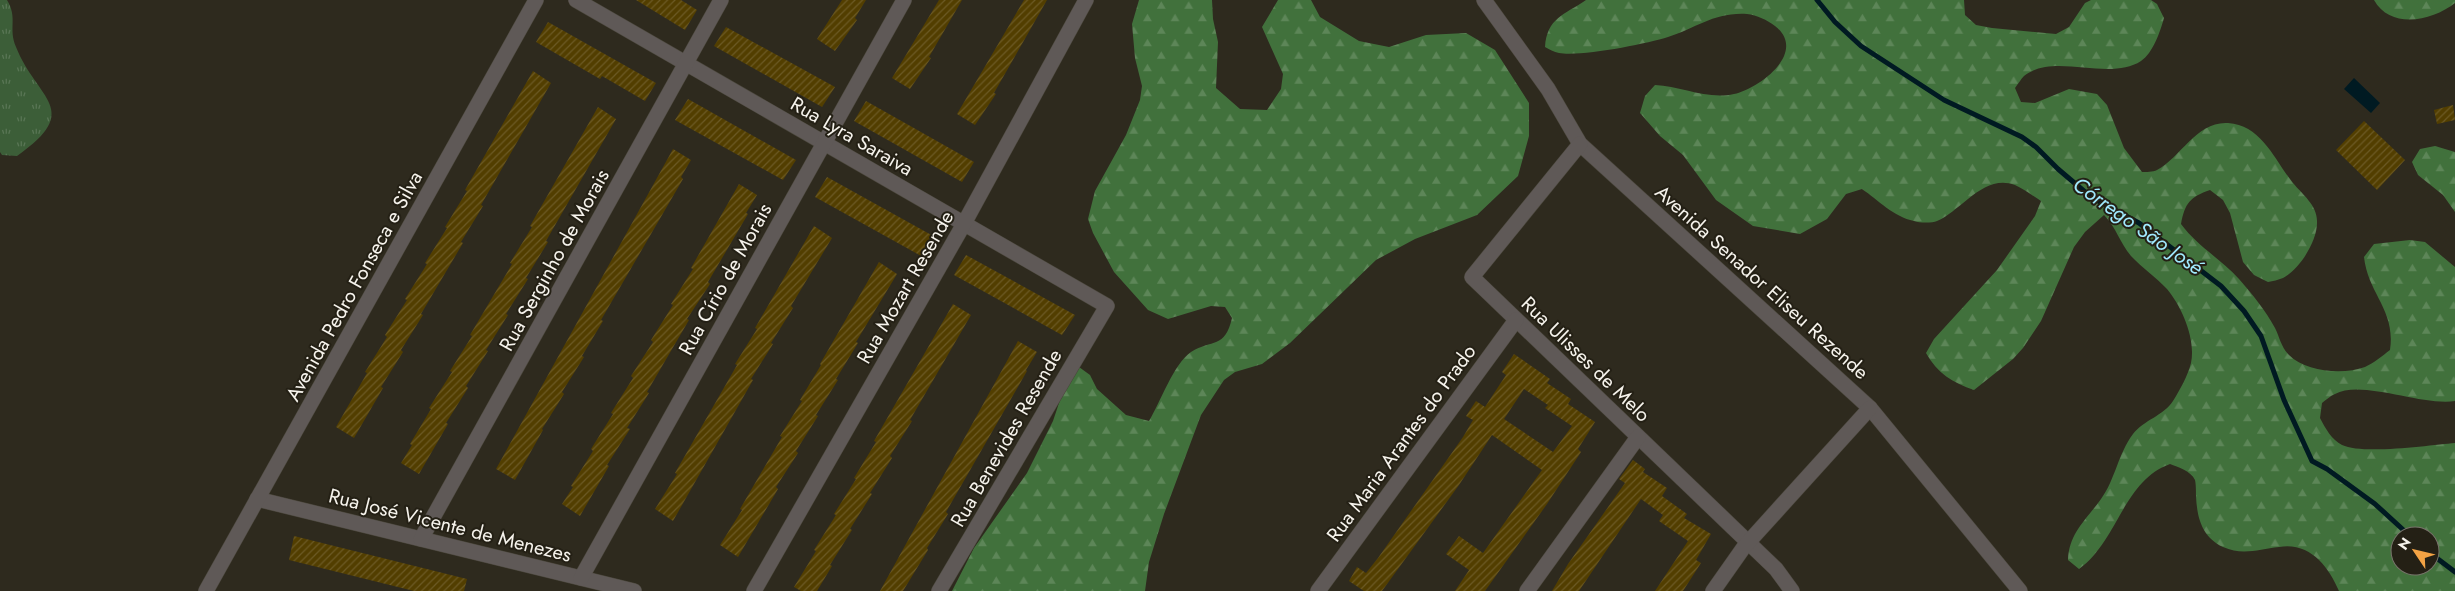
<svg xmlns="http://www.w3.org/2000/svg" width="2455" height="591" font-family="Jost,sans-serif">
<defs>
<pattern id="grass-tufts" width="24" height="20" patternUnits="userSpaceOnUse" patternTransform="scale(1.25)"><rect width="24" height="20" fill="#3c5e38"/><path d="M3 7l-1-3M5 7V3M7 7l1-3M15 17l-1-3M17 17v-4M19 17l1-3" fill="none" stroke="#597655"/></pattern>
<pattern id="forest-firs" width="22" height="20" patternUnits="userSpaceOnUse" patternTransform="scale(1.25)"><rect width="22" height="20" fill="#41713c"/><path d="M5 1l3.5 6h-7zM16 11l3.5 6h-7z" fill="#5d8658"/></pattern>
<pattern id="building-hatch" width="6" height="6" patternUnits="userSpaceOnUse" patternTransform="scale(1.25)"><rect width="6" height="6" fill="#523e00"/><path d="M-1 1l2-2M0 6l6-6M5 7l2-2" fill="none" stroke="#6c5a25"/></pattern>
</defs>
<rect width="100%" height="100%" fill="#2e2a1e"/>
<path fill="url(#grass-tufts)" d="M0,0H7C18,18 8,28 16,47C37,100 84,109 17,156L2,155L0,152Z"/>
<g fill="url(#forest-firs)" fill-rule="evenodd">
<path d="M1139,0H1212L1213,19L1218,42L1216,88L1240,109L1267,110L1281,89L1283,74L1262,27L1278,0H1311L1320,17L1359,41L1389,47L1426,35L1466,33L1495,50L1529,103V136L1518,176L1477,215L1415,239L1376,260L1290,343L1262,364L1235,372L1224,380L1201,415L1164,514L1149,562L1145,591H952L974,548L1027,473L1053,421L1063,391L1079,367L1090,375L1097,389L1126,415L1149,421C1160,403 1174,363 1191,352C1212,339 1225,349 1232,318L1225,307L1211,306L1168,319L1148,310L1114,272L1093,233L1088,219L1095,191L1126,135L1140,100L1142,86L1135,58L1132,24Z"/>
<path d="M1586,0H1964L1965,15L1976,25L1992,28L2056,34L2069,27L2085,3L2091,0H2151L2157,4L2164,18C2160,32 2153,53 2141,61C2109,82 2054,52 2024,76C2021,79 2018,84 2015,88L2021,102L2035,103L2069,89L2097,94L2107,105L2124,148L2142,172C2146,172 2153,172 2157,170C2181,157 2197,121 2228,123C2262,125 2275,161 2293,183C2302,194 2317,205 2317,221C2318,240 2300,269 2283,278C2278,280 2273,281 2268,282L2254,275L2243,262L2230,213L2223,200L2210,190C2190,197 2185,203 2181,224C2197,246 2221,259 2239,279C2252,294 2266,311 2275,328C2280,338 2281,347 2289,355C2306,372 2343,375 2365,367C2374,363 2382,356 2390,350C2396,310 2368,294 2364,257L2374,244L2410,240L2425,242L2455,267V401C2421,406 2361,379 2335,394C2330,396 2326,400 2322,403L2320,418C2325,428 2332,440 2342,445C2363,455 2431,445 2455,443V591H2339C2328,566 2310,542 2279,547C2259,549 2243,556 2223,547C2202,537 2197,518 2196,496C2196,492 2196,484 2195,480C2191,471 2178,467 2170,464C2123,481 2118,541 2079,569L2068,560C2069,533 2086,520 2101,499C2115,480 2118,454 2133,434C2144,420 2163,416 2173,401C2180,390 2188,375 2191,363C2196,339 2182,307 2167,289C2156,277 2142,268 2131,256C2120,243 2116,227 2104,215L2085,232L2074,247L2041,321L2023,348L2013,359L1974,390C1953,383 1937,373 1926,353L1934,339L1997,270L2035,216L2041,201C2033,196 2024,189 2015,185C1984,173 1961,211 1937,221C1932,223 1920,223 1914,221C1894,217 1878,200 1862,189L1846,194L1827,219L1800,234L1753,226L1716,200L1683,155L1660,136L1640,113L1645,96L1655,85C1681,86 1707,100 1734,94C1760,88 1808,52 1775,26C1767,20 1757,15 1747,14C1714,12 1697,28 1668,37C1646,44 1580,57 1559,53C1554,52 1549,49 1545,47C1547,18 1564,15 1586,0ZM2400,536H2430V566H2400Z"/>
<path d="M2374,0H2455V3C2432,21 2391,30 2374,0Z"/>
<polygon points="2435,146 2455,152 2455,212 2443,195 2418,175 2412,162 2420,149"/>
</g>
<polygon fill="#001a22" points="2354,78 2380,103 2371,113 2344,89"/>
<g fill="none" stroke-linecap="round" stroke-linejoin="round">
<g stroke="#001a22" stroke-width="5">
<polyline points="1817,0 1835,22 1861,46 1944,100 2022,137 2036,147 2058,169 2091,197 2139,223 2221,286 2244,311 2261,336 2284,400 2312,461 2327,469 2375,504 2410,536"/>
<polyline points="2430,553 2455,572"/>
</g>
</g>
<g fill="url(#building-hatch)" fill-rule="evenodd">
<polygon points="636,0 681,0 697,10 685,30"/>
<polygon points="842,0 866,0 855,18 857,20 835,51 817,39"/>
<polygon points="939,0 962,0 929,57 931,58 910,89 892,78"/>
<polygon points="1024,0 1047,0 994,93 996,94 975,125 957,114"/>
<polygon points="548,22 656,83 645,101 602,76 600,79 536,42"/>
<polygon points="726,27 835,87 822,107 714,46"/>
<polygon points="533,71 551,83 481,205 483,206 461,242 463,243 421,314 423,315 401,350 403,352 381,387 383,388 354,438 336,427 367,373 365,372 387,337 385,335 407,300 405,299 427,264 425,263 447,228 445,227 467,191 465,190"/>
<polygon points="688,99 796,160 783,180 675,120"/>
<polygon points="866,101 974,162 962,182 854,121"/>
<polygon points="2453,105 2455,120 2437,124 2434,110"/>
<polygon points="598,107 616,119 546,241 548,242 526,278 528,279 506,314 508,315 486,350 488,351 466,386 468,388 446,423 448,424 419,474 401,463 412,445 410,444 431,409 429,408 452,372 450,371 472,336 470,335 512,264 510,263 532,227 530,226"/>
<polygon points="2364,121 2405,160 2377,190 2336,150"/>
<polygon points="673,149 691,160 681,177 683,179 601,320 603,321 582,356 584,357 562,392 564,394 542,429 543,430 515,480 496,469"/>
<polygon points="827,177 935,237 923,257 815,197"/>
<polygon points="739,184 757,195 746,213 748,214 708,282 710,284 687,319 689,320 647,392 649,393 627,428 630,429 607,465 609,466 580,516 562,504 573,487 571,486 593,451 591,449 613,414 611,413 633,378 631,376 653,342 651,340 673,305 671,304 693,269 691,268"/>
<polygon points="814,226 832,238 791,306 793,308 771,343 773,344 751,379 753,380 673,521 655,509 677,474 675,473 737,365 735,364 757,329 755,328"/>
<polygon points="966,255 1075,315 1062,335 954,275"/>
<polygon points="879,262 897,274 856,342 858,343 836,379 838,380 816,415 818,416 796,451 798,453 776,487 778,489 738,557 720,545 742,510 740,509 782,437 780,436 802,401 800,400 821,365 820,364"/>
<polygon points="953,304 971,315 910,420 912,421 890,456 892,458 870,493 872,494 850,529 852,530 830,565 832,566 817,591 801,591 794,587 816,551 814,550 836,515 834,514 856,479 854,478 876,442 874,441"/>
<polygon points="1018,341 1037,352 1026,370 1027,371 946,512 948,514 927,548 928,550 903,591 880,591"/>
<path d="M1514,354L1550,379L1547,383L1571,399L1568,404L1595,422L1578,449L1581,452L1547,504L1485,591H1455L1469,570L1446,554L1459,536L1483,553L1542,470L1492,435L1459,485L1382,591H1364L1349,581L1357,567L1366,573L1378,558L1463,437L1473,420L1466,416L1476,401L1485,407L1506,375L1502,372ZM1524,389L1548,405L1545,408L1572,426L1553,452L1504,419Z"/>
<polygon points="1633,460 1645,469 1643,472 1667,488 1662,496 1687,514 1684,518 1711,534 1696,560 1701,563 1683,591 1655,591 1688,541 1659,521 1663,515 1641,499 1579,591 1552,591 1568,564 1625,483 1619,479"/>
<polygon points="294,536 467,579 464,591 414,591 289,560"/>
</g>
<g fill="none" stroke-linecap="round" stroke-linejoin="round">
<defs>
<g id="street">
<polyline points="576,0 1107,306 939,591"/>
<polyline points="1484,0 1548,89 1580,144 1870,408 2020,591"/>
<polyline points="1580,144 1472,277 1776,569 1792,591"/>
<polyline points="257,499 634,591"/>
<polyline points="421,539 721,0"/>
<polyline points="581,578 904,0"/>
<polyline points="206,591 536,0"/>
<polyline points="754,591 961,229 1086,0"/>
<polyline points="1318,591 1516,320"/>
<polyline points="1527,591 1638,437"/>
<polyline points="1713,591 1744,547 1870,408"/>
</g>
</defs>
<use href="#street" stroke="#4a463b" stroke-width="16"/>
<use href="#street" stroke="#5f5957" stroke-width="15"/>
</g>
<g text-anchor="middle" stroke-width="4" stroke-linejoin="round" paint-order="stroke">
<g font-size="20" fill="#f6f3ec" stroke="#242015">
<text transform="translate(852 136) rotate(30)" y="7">Rua Lyra Saraiva</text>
<text transform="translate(554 260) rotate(-61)" y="7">Rua Serginho de Morais</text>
<text transform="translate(725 279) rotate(-61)" y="7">Rua Círio de Morais</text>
<text transform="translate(1762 282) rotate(42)" y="7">Avenida Senador Eliseu Rezende</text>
<text transform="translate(354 286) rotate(-61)" y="7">Avenida Pedro Fonseca e Silva</text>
<text transform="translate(905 287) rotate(-60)" y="7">Rua Mozart Resende</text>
<text transform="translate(1586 359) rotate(44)" y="7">Rua Ulisses de Melo</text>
<text transform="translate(1006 438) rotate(-60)" y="7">Rua Benevides Resende</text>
<text transform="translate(1401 443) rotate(-54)" y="7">Rua Maria Arantes do Prado</text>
<text transform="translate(450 525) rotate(14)" y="7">Rua José Vicente de Menezes</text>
</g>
<g font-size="21" font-style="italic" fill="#a0e9fd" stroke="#242015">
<text transform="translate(2138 226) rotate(35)" y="7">Córrego São José</text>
</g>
</g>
<g transform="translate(2415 551) rotate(305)"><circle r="24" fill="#242015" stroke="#78746b"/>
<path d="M0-4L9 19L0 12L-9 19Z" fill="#f4a344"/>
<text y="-8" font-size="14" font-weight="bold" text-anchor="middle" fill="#f6f3ec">N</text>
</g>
</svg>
